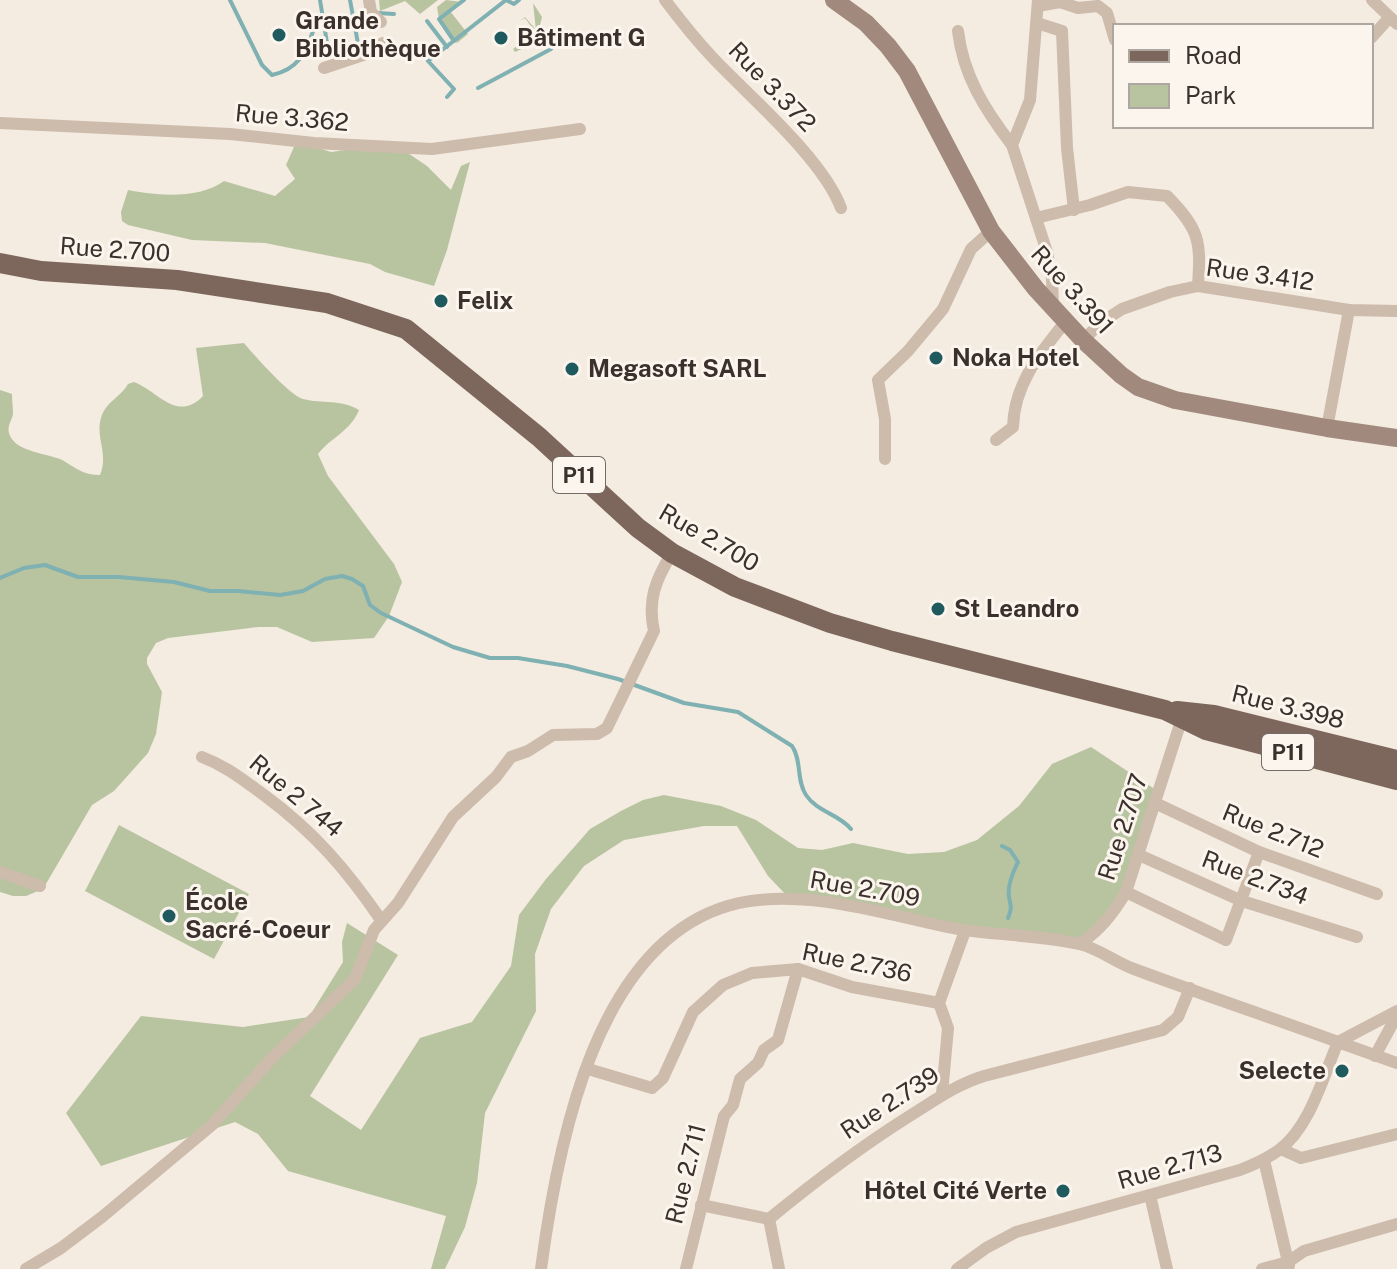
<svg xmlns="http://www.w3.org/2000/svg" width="1397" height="1269" font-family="'Public Sans',sans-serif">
<rect width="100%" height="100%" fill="#f4ebe1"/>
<g fill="#b8c4a0">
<polygon points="379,0 438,0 420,14 405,1 380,11"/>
<polygon points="446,0 462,2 450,11 468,34 457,43 439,19 437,7"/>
<polygon points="533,3 542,17 537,37 536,33 535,43 515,52 513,49 535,32 525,18 520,21 525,17 536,30"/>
<path d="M308,145L331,152L353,149H402L427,166L451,190L461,166L470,162L447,250L434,286L385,272L370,264L265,243L192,240L128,225L122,221L121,212L128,190C157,196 200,199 224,181L275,196L295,179L286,165L294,147Z"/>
<path d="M244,343C254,355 290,396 303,399C323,404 340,399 359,410C350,432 331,437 318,454L328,476L394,564L402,582L389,616L374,638L312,642L277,627H259L168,638L156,643L147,658V664L162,692L156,734L148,753L114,791L92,805L43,889L26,896H13L0,892V390L12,394C12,401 13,408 13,414C12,420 7,426 9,433C14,453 50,453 64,461C77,469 84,475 100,475C109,454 95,437 101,418C106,401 120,398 128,384L134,382C158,391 177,423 203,396L196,348Z"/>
<polygon points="1091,747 1159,792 1126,892 1080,944 790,899 768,876 737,826 704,826 624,840 584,866 551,909 535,954 536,1011 485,1113 477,1183 465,1227 445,1269 431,1269 446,1216 288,1171 258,1134 235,1122 101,1166 66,1113 141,1016 243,1027 309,1017 343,962 342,942 347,923 398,955 310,1096 361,1130 420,1038 472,1022 511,966 519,915 546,879 590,829 621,811 643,800 664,795 721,806 756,820 798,848 822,850 853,843 908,854 944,852 977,840 1019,806 1052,764"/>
<polygon points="119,825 249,894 214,959 85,891"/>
</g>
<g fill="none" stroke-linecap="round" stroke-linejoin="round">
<g stroke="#7fb0b2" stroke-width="4">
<path d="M230,0L262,65L272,75C299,69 305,53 314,29"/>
<polyline points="320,0 329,55 359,49 350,0"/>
<polyline points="506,0 514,4 519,0"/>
<polyline points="378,13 394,14"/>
<polyline points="427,21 447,47"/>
<polyline points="454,41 439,19 464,0"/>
<polyline points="478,88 551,49 550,43"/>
<polyline points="447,97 454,89 428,61 506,0"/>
<path d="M0,578L24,568L45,565L78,577H119L174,582L210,591H238L280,595L303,591L325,579L342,576L352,579L363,586L370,605L381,613L453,647L490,658H518L567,666L618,679L684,703L738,712L792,746C802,760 796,780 806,795C817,812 839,814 851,829"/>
<path d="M1002,846L1010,850L1018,862C1013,872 1007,885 1009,897C1011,907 1012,908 1008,918"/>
</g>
<g stroke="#cdbbac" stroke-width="12">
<polyline points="369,0 371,12 381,22"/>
<path d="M665,0C680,20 696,40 713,58C750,97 823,159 841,208"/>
<polyline points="1038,0 1030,100 1012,145 1047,252 1052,279 1053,307"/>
<polyline points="1372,0 1397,24"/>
<polyline points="1038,6 1060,2 1078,8 1098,6 1107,13 1115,40"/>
<polyline points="1037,23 1062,31 1067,148 1074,210"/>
<path d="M958,31C963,75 985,110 1012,145"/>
<polyline points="1371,38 1389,18"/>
<polyline points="324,68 363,55 383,43"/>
<polyline points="0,123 230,134 314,143 432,149 580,129"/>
<path d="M1036,218L1090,205L1128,192L1167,196C1200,230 1201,241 1198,286"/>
<polyline points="1083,340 1102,322 1122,309 1170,292 1198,286 1349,310 1397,311"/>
<polyline points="1327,428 1349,310"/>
<path d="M996,440L1013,427C1014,384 1040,353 1066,321"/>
<polyline points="885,459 885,419 878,380 908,351 943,309 971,249 991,231"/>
<path d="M202,757C226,766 243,780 264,795C314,832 346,869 381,920"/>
<polyline points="1155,803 1259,852 1377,894"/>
<polyline points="1139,855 1242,901 1357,937"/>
<polyline points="0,872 40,886"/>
<polyline points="1126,892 1226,940 1259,852"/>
<path d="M1080,944C1101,929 1113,914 1126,892L1183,715"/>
<polyline points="1375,1056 1397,1015"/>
<polyline points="588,1069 652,1088 663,1078 693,1012 723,985 752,973 798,969 852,987 939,1003"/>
<polyline points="942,1094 948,1028 939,1003 965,931"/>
<polyline points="1281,1149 1301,1158 1397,1134"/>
<polyline points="1264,1160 1289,1266"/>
<polyline points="1150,1195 1167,1269"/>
<path d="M701,1205L769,1219C814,1182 859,1148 908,1117C934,1101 955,1085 984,1076L1163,1030L1178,1017L1190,988"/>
<polyline points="769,1219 779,1269"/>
<path d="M26,1269L61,1248L102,1217L212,1125L270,1060L355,979L374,930L398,903L453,817L496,777L511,757L528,751L553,735L597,734L607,728L654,631C647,600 656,579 672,553"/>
<path d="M541,1269C557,1148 595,935 739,903C806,889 881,913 947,927C989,936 1038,934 1079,944C1098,948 1115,962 1134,969C1201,994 1270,1017 1338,1042L1397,1011"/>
<polyline points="686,1269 724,1116 733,1105 740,1079 758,1063 764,1050 778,1040 798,969"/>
<path d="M957,1269L986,1248L1016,1232L1240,1170C1253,1165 1267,1159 1279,1150C1310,1127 1323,1077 1338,1042L1397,1063"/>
<polyline points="1262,1269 1288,1262 1304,1251 1397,1224"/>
</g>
<polyline stroke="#a18a7d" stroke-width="18" points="834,0 866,23 888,46 907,71 991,231 1036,289 1083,340 1121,375 1138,387 1175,400 1327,428 1397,438"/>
<g stroke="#7d675c" stroke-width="20">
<polyline points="0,263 41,271 177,280 327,303 406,329 539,437 638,528 672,553 735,587 830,623 892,641 1165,710 1206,730 1397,780"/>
<polyline points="1177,711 1214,715 1397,760"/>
</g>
</g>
<g fill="#1f5a5e" stroke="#fbf5ee" stroke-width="3">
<circle cx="279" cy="35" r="8"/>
<circle cx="501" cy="38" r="8"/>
<circle cx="441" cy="301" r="8"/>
<circle cx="936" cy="358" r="8"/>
<circle cx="572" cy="369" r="8"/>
<circle cx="938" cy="609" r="8"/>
<circle cx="169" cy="916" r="8"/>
<circle cx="1342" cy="1071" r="8"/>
<circle cx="1063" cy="1191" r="8"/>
</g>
<g text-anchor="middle" stroke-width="6" stroke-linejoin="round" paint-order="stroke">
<g fill="#fbf5ee" stroke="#756b66" stroke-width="2">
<rect x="553" y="457" width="52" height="36" rx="6"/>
<rect x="1262" y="734" width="52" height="36" rx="6"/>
</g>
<g font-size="22" font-weight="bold" fill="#3b302b">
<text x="579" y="483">P11</text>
<text x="1288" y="760">P11</text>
</g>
<g font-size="24" font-weight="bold" fill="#3b302b" stroke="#fbf5ee" text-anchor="start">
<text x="295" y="29">Grande<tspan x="295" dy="28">Bibliothèque</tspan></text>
<text x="517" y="46">Bâtiment G</text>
<text x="457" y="309">Felix</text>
<text x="952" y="366">Noka Hotel</text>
<text x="588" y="377">Megasoft SARL</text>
<text x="954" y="617">St Leandro</text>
<text x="185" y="910">École<tspan x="185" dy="28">Sacré-Coeur</tspan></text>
<text x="1326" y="1079" text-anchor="end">Selecte</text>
<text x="1047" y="1199" text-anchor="end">Hôtel Cité Verte</text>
</g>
<g font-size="24" fill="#3b302b" stroke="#fbf5ee">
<text transform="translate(772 87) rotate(46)" y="8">Rue 3.372</text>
<text transform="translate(292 118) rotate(5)" y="8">Rue 3.362</text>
<text transform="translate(115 250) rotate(4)" y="8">Rue 2.700</text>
<text transform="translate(1260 275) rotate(8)" y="8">Rue 3.412</text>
<text transform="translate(1072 290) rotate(48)" y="8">Rue 3.391</text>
<text transform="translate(709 538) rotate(30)" y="8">Rue 2.700</text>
<text transform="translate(1288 707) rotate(14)" y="8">Rue 3.398</text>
<text transform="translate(296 796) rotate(40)" y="8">Rue 2 744</text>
<text transform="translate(1123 827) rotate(-72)" y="8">Rue 2.707</text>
<text transform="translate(1273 831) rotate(22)" y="8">Rue 2.712</text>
<text transform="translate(1255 878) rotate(21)" y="8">Rue 2.734</text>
<text transform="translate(865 889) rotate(10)" y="8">Rue 2.709</text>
<text transform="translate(857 963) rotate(12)" y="8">Rue 2.736</text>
<text transform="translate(890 1103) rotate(-33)" y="8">Rue 2.739</text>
<text transform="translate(1170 1167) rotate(-16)" y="8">Rue 2.713</text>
<text transform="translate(686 1174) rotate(-76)" y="8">Rue 2.711</text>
</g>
</g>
<rect x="1113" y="24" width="260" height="104" fill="#fbf5ee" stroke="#aea6a0" stroke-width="2"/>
<rect x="1129" y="50" width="40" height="12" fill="#7d675c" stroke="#aea6a0" stroke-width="2"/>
<text x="1185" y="64" font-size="24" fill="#3b302b">Road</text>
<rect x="1129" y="84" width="40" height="24" fill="#b8c4a0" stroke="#aea6a0" stroke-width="2"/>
<text x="1185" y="104" font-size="24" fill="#3b302b">Park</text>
</svg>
